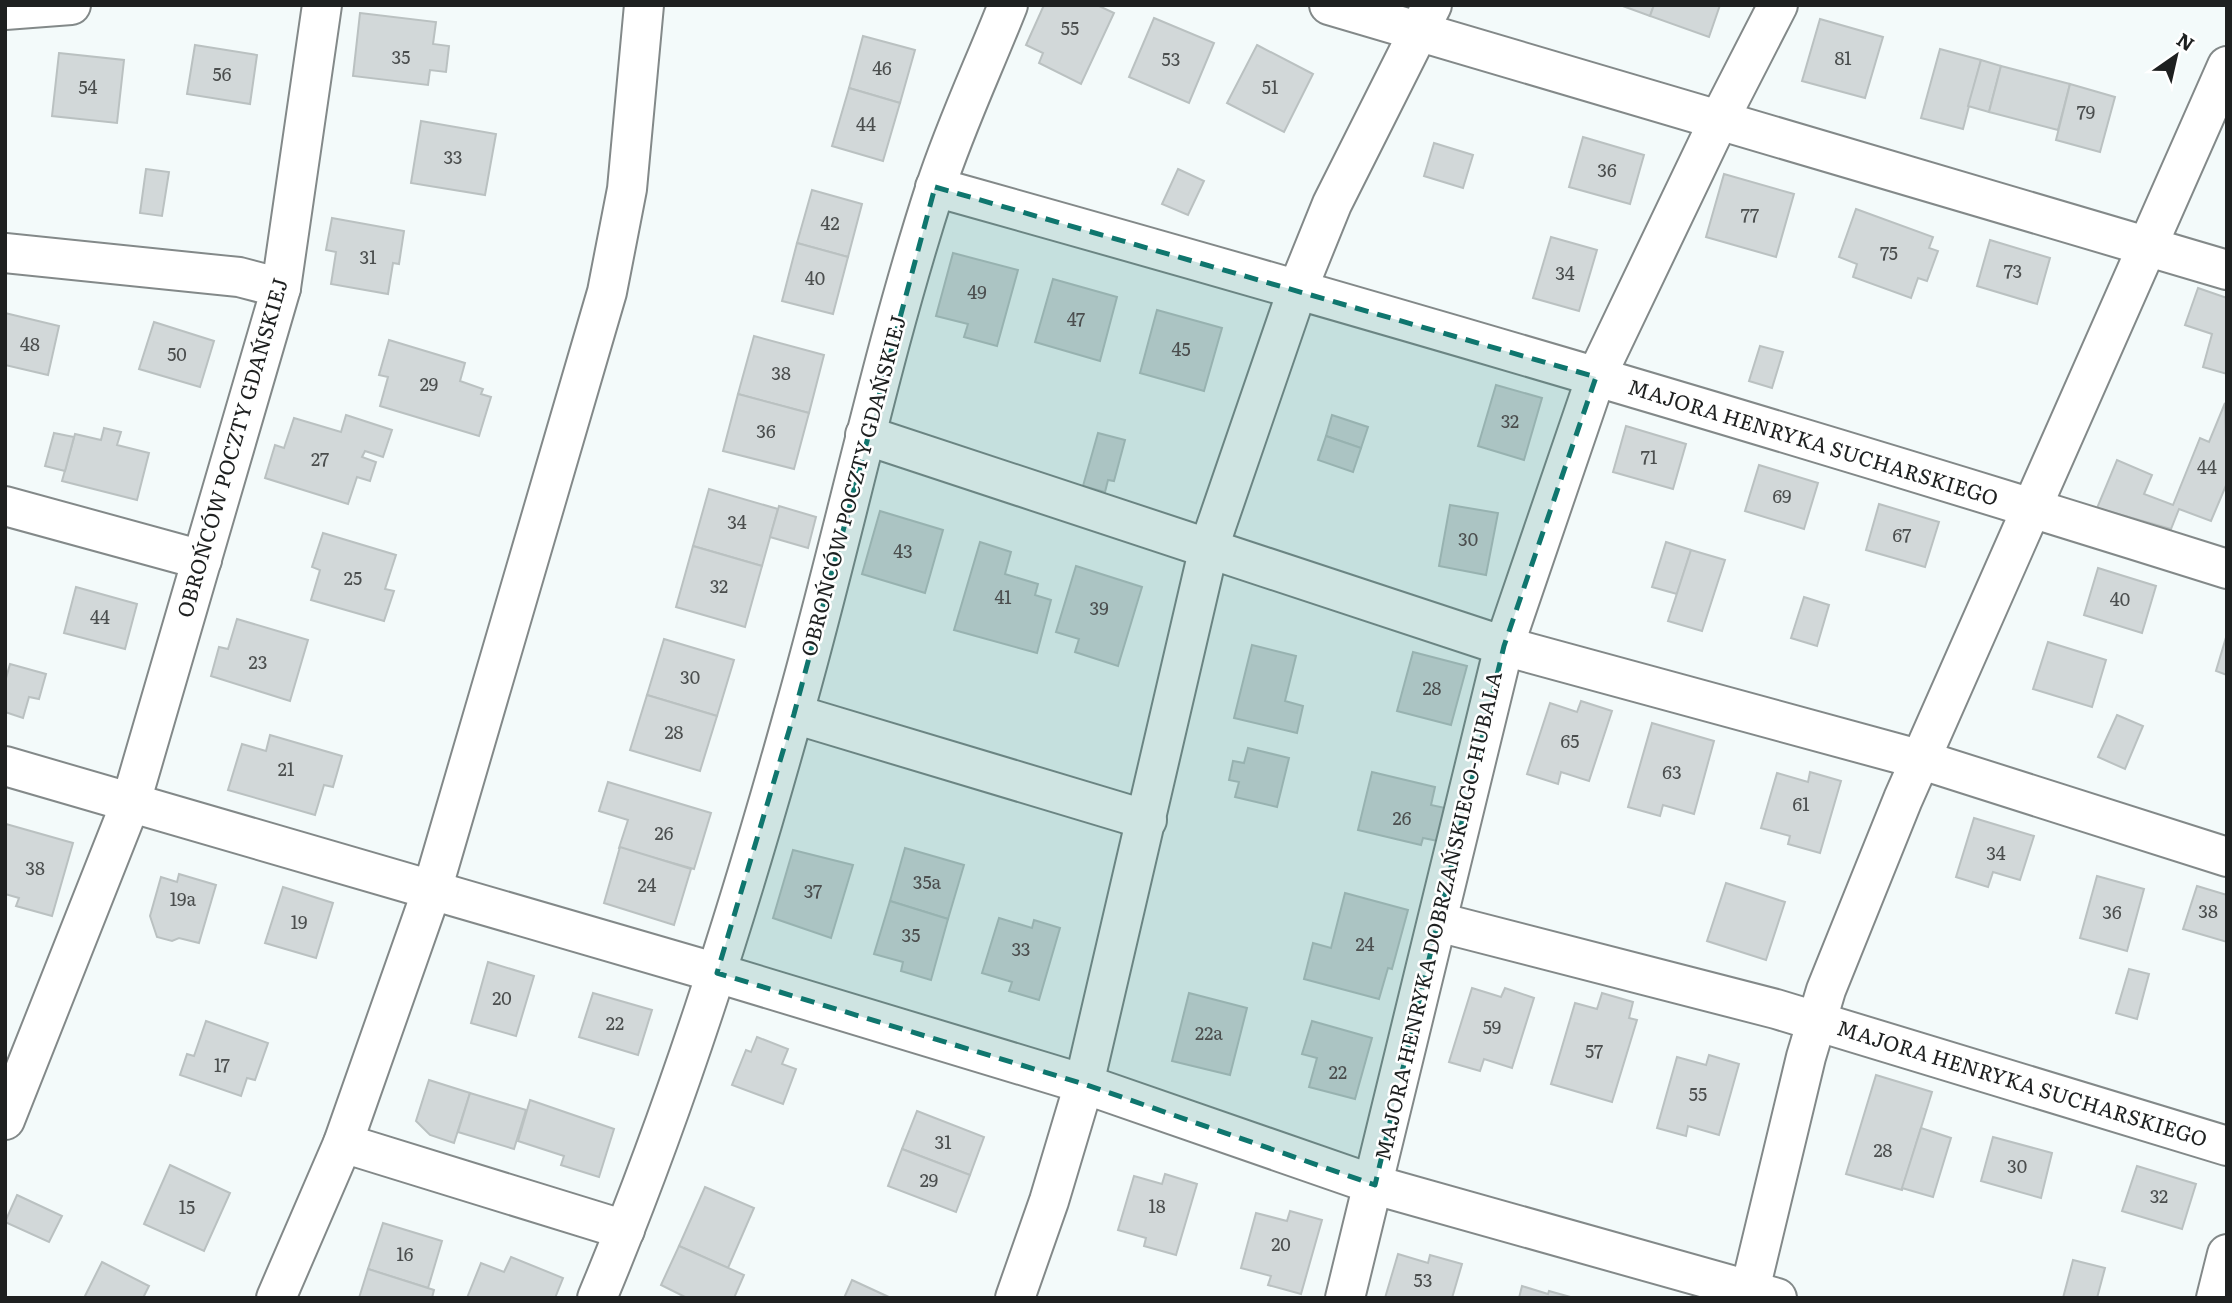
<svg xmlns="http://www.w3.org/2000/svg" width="2232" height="1303" font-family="Literata,serif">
<rect width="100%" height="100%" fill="#f3fafa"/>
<g fill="#d2d8d9" stroke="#bac1c1" stroke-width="2">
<polygon points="1044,5 1097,5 1114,13 1081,84 1039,63 1043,53 1026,45"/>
<polygon points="1620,5 1654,5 1650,16"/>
<polygon points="1654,5 1720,5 1709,37 1650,16"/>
<polygon points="360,13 436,22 433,44 449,46 446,72 430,70 428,85 353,76"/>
<polygon points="1154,18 1214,43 1189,103 1129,77"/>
<polygon points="1820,19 1883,37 1865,98 1802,81"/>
<polygon points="863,36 915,50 900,103 849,88"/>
<polygon points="195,45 257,55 250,104 187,94"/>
<polygon points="1257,45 1313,74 1284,132 1227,103"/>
<polygon points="1940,49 1981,60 1963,129 1921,118"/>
<polygon points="59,53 124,60 117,123 52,116"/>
<polygon points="1981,60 2001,66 1989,112 1968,106"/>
<polygon points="2001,66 2070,84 2058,130 1989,112"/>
<polygon points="2070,84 2115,97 2100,152 2056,140"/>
<polygon points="849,88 900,103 883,161 832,146"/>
<polygon points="421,121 496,134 485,195 411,183"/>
<polygon points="1583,137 1644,155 1630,204 1569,187"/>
<polygon points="1434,143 1473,155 1463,188 1424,176"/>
<polygon points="146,169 169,172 162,216 140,213"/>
<polygon points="1178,169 1204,181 1188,215 1162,204"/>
<polygon points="1724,174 1794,194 1776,257 1706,237"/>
<polygon points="812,190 862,204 848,257 797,243"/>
<polygon points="1856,209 1933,237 1929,248 1938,251 1927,281 1918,278 1911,298 1853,277 1857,264 1839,257"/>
<polygon points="332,218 404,231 399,264 393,263 388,294 331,284 336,252 326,250"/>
<polygon points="1551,237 1597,250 1579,311 1533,298"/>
<polygon points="1990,240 2050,258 2037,304 1977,286"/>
<polygon points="797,243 848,257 833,314 782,301"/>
<polygon points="953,253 1018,270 997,346 964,337 968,324 936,316"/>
<polygon points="1053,279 1117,297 1100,361 1035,342"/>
<polygon points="2198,288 2227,298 2227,374 2203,367 2212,334 2185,325"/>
<polygon points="1157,310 1222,328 1204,391 1140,373"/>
<polygon points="5,313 59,326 48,375 5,365"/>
<polygon points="154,322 214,341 200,387 139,369"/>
<polygon points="754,336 824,355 809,413 738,394"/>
<polygon points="389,340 465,363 460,381 483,389 481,394 491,397 479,436 380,406 388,377 379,375"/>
<polygon points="1760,346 1783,352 1772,388 1749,381"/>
<polygon points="1496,385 1542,398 1524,460 1478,446"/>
<polygon points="738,394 809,413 794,469 723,451"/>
<polygon points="2225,403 2227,483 2211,521 2179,509 2171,529 2097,508 2117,460 2152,475 2144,494 2173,505 2200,438 2209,442"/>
<polygon points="346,415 392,430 383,457 365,451 362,457 376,462 370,481 357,477 348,504 265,478 275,445 284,448 294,418 341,432"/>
<polygon points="1332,415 1368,427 1361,448 1326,436"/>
<polygon points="1626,426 1686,444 1673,489 1613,472"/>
<polygon points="104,428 121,432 117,445 149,453 137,500 62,481 75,434 101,440"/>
<polygon points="54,433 74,437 65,471 45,466"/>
<polygon points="1098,433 1125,440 1114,481 1108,480 1105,492 1083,486"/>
<polygon points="1326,436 1361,448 1353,472 1318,460"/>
<polygon points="1759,465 1818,483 1804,529 1745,511"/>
<polygon points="709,489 778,509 762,566 693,546"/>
<polygon points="1879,504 1939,522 1925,567 1866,550"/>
<polygon points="1450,505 1498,513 1486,575 1439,566"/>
<polygon points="779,506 816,517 808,548 770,537"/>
<polygon points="880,511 943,530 925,593 862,574"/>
<polygon points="323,533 396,555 385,589 394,591 384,621 311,600 320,570 312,567"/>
<polygon points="980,542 1011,552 1005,574 1038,584 1035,595 1051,600 1037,653 954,630"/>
<polygon points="1666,542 1691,550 1677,594 1652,587"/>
<polygon points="693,546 762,566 745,627 676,607"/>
<polygon points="1691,550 1725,560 1702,631 1668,621"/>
<polygon points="1076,566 1142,587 1118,666 1075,652 1079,639 1056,632"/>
<polygon points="2098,568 2156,586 2142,633 2084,615"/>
<polygon points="76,587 137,604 125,649 64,633"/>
<polygon points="1804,597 1829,605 1817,646 1791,638"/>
<polygon points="237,619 308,640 290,701 211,676 219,647 228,649"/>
<polygon points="2227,634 2227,675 2216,671"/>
<polygon points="664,639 734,660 717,716 647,695"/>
<polygon points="2048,642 2106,660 2092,707 2033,689"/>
<polygon points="1252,645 1296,656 1285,701 1303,706 1297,733 1234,718"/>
<polygon points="1413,652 1467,666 1451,725 1397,711"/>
<polygon points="10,664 46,674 39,699 29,697 23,718 5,712 5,682"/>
<polygon points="647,695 717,716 700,771 630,750"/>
<polygon points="1581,701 1612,711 1589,781 1561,772 1558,784 1527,774 1550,703 1577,712"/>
<polygon points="2117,715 2143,726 2125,769 2098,757"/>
<polygon points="1652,723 1714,741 1694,814 1663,805 1660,816 1628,807"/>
<polygon points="270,735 342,756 333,787 324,785 315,815 228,790 242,744 266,751"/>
<polygon points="1248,748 1289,758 1277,807 1235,797 1239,782 1229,780 1233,761 1244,763"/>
<polygon points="1372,772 1435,787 1431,805 1445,808 1438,841 1423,838 1421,845 1358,830"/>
<polygon points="1810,772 1841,781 1820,853 1788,844 1790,836 1761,828 1777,773 1808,782"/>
<polygon points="608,782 711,813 694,869 619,848 628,820 599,811"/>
<polygon points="1974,818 2034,836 2020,880 1993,872 1988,887 1956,877"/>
<polygon points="6,824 73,843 52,916 16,906 19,898 5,894"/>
<polygon points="620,847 691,869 674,925 604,903"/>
<polygon points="905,848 964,865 948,919 890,901"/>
<polygon points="793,850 853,865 831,938 773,918"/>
<polygon points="179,874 216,885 199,943 179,938 172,941 157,937 150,916 161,877 177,882"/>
<polygon points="2097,876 2144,889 2127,951 2080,938"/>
<polygon points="1726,883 1785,902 1766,960 1707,941"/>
<polygon points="2197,886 2227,895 2227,942 2183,929"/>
<polygon points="283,887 333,903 316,958 265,943"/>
<polygon points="1345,893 1408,910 1392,969 1388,968 1379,999 1304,979 1313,943 1331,948"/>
<polygon points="890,901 948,919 931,980 901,971 903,962 874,954"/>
<polygon points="999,918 1032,928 1034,920 1060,928 1039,1000 1009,991 1012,982 982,973"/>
<polygon points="488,962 534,976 516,1036 471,1023"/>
<polygon points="2129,969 2149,974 2137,1019 2116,1013"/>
<polygon points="1472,988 1501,997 1505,988 1534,998 1512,1068 1484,1059 1480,1071 1449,1062"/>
<polygon points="593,993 652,1010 638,1055 579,1037"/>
<polygon points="1189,993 1247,1008 1230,1075 1172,1061"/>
<polygon points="1602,993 1633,1002 1629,1018 1637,1020 1612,1102 1551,1084 1575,1003 1597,1009"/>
<polygon points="206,1021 268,1043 255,1080 247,1078 241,1096 180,1075 187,1054 194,1056"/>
<polygon points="1312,1021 1372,1038 1355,1099 1309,1087 1317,1058 1302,1054"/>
<polygon points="757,1037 788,1049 782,1064 796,1069 783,1104 732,1085 746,1050 751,1052"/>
<polygon points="1709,1055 1739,1064 1719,1135 1688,1126 1686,1136 1657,1128 1677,1057 1706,1065"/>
<polygon points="1876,1075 1932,1092 1902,1190 1846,1174"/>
<polygon points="429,1080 470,1093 454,1143 430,1135 416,1121"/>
<polygon points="470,1093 526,1110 514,1149 458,1132"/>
<polygon points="530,1100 614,1129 599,1177 561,1165 564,1156 518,1141"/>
<polygon points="917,1111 984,1137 970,1175 902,1149"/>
<polygon points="1921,1128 1951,1138 1933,1197 1902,1188"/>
<polygon points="1993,1137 2052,1153 2041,1198 1981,1181"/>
<polygon points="902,1149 970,1175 956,1212 888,1186"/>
<polygon points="170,1165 230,1193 204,1251 144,1224"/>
<polygon points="2137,1166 2196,1184 2182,1229 2122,1211"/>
<polygon points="1165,1174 1197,1184 1176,1255 1144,1246 1146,1238 1118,1230 1134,1176 1162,1184"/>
<polygon points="705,1187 754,1208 728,1268 679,1246"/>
<polygon points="17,1195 62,1216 49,1242 5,1222"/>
<polygon points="1290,1211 1322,1220 1301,1294 1268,1285 1271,1276 1241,1268 1256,1213 1287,1221"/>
<polygon points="383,1223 442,1241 428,1288 368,1269"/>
<polygon points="679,1246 744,1275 734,1298 687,1298 661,1285"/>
<polygon points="1398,1254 1428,1263 1430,1255 1462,1264 1452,1298 1385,1298"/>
<polygon points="511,1257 563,1278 555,1298 467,1298 481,1263 504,1272"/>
<polygon points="2073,1260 2105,1268 2097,1298 2063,1298"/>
<polygon points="102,1262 149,1286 143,1298 84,1298"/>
<polygon points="368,1269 434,1290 432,1298 359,1298"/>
<polygon points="852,1280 891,1298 844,1298"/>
<polygon points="1522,1286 1548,1294 1549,1291 1574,1298 1519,1298"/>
</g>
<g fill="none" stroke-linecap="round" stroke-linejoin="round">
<defs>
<g id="minor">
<polyline points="1329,5 2227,270"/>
<polyline points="5,10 71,5"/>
<path d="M935,187C1368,308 1799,434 2227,569"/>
<polyline points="5,253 239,277 281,288"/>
<polyline points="865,435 1504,646 1922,760 2227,857"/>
<polyline points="5,506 202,560"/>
<polyline points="794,714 1147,820"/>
<polyline points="5,766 717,973 1084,1084 1375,1185 1777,1298"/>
<polyline points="1438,922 1776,1009 2227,1146"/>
<polyline points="5,1120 131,802 281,288 322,5"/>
<polyline points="343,1143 625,1230"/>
<polyline points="276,1298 343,1143 432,890 607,292 627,189 644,5"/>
<path d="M597,1298C676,1109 738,913 793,716C843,541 879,362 935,189C955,127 984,66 1008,5"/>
<polyline points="1015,1298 1049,1201 1084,1084 1209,547 1298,288 1332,204 1432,5"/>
<polyline points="1345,1298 1504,646 1596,377 1719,120 1778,5"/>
<polyline points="1748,1298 1806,1057 1826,990 1903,799 2227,66"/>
<polyline points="2216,1298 2227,1254"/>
</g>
</defs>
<use href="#minor" stroke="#838989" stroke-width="42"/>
<use href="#minor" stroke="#fff" stroke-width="38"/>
</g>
<path fill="#0f766e" fill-opacity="0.2" stroke="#0f766e" stroke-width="5" stroke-dasharray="14 9" stroke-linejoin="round" d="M935,187L1596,377L1504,646L1375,1185L1084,1084L717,973L794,714Z"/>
<g text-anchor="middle" stroke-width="5" stroke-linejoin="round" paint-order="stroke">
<g font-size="18" fill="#4b4e4e">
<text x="1070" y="35">55</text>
<text x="401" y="64">35</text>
<text x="1843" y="65">81</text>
<text x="1171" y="66">53</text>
<text x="882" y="75">46</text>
<text x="222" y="81">56</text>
<text x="88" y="94">54</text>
<text x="1270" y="94">51</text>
<text x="2086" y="119">79</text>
<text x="866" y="131">44</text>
<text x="453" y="164">33</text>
<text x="1607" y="177">36</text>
<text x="1750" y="222">77</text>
<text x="830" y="230">42</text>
<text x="1889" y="260">75</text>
<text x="368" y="264">31</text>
<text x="2013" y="278">73</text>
<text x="1565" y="280">34</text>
<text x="815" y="285">40</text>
<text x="977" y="299">49</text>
<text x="1076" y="326">47</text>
<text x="30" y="351">48</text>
<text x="1181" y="356">45</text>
<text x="177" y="361">50</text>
<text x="781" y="380">38</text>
<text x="429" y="391">29</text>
<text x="1510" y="428">32</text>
<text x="766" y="438">36</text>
<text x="1649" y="464">71</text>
<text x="320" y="466">27</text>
<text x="2207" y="474">44</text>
<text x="1782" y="503">69</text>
<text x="737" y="529">34</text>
<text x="1902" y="542">67</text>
<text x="1468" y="546">30</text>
<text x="903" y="558">43</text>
<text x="353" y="585">25</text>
<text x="719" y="593">32</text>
<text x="1003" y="604">41</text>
<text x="2120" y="606">40</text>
<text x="1099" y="615">39</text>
<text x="100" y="624">44</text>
<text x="258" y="669">23</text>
<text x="690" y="684">30</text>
<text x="1432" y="695">28</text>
<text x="674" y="739">28</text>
<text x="1570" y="748">65</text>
<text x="286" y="776">21</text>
<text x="1672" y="779">63</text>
<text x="1801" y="811">61</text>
<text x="1402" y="825">26</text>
<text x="664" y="840">26</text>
<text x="1996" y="860">34</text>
<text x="35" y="875">38</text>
<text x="927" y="889">35a</text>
<text x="647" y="892">24</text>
<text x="813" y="898">37</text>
<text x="183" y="906">19a</text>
<text x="2208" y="918">38</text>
<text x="2112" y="919">36</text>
<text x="299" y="929">19</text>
<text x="911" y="942">35</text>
<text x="1365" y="951">24</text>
<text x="1021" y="956">33</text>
<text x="502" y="1005">20</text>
<text x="615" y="1030">22</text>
<text x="1492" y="1034">59</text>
<text x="1209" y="1040">22a</text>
<text x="1594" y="1058">57</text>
<text x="222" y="1072">17</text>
<text x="1338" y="1079">22</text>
<text x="1698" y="1101">55</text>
<text x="943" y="1149">31</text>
<text x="1883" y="1157">28</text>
<text x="2017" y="1173">30</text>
<text x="929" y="1187">29</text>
<text x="2159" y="1203">32</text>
<text x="1157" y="1213">18</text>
<text x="187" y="1214">15</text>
<text x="1281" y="1251">20</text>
<text x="405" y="1261">16</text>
<text x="1423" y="1287">53</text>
</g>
<g font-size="21" fill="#1e2020" stroke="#fff">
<text transform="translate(1813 443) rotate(17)" y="7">MAJORA HENRYKA SUCHARSKIEGO</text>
<text transform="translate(233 448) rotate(-74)" y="7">OBROŃCÓW POCZTY GDAŃSKIEJ</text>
<text transform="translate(854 486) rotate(-75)" y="7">OBROŃCÓW POCZTY GDAŃSKIEJ</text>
<text transform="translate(1439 916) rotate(-77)" y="7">MAJORA HENRYKA DOBRZAŃSKIEGO-HUBALA</text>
<text transform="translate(2022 1084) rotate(17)" y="7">MAJORA HENRYKA SUCHARSKIEGO</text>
</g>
</g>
<rect width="2232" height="1303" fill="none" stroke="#1e2020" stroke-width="14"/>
<g transform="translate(2176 56) rotate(34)" stroke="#ffffff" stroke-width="5" paint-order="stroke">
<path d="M0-5L12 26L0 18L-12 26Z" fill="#1e2020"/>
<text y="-10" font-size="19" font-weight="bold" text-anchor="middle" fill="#1e2020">N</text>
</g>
</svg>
